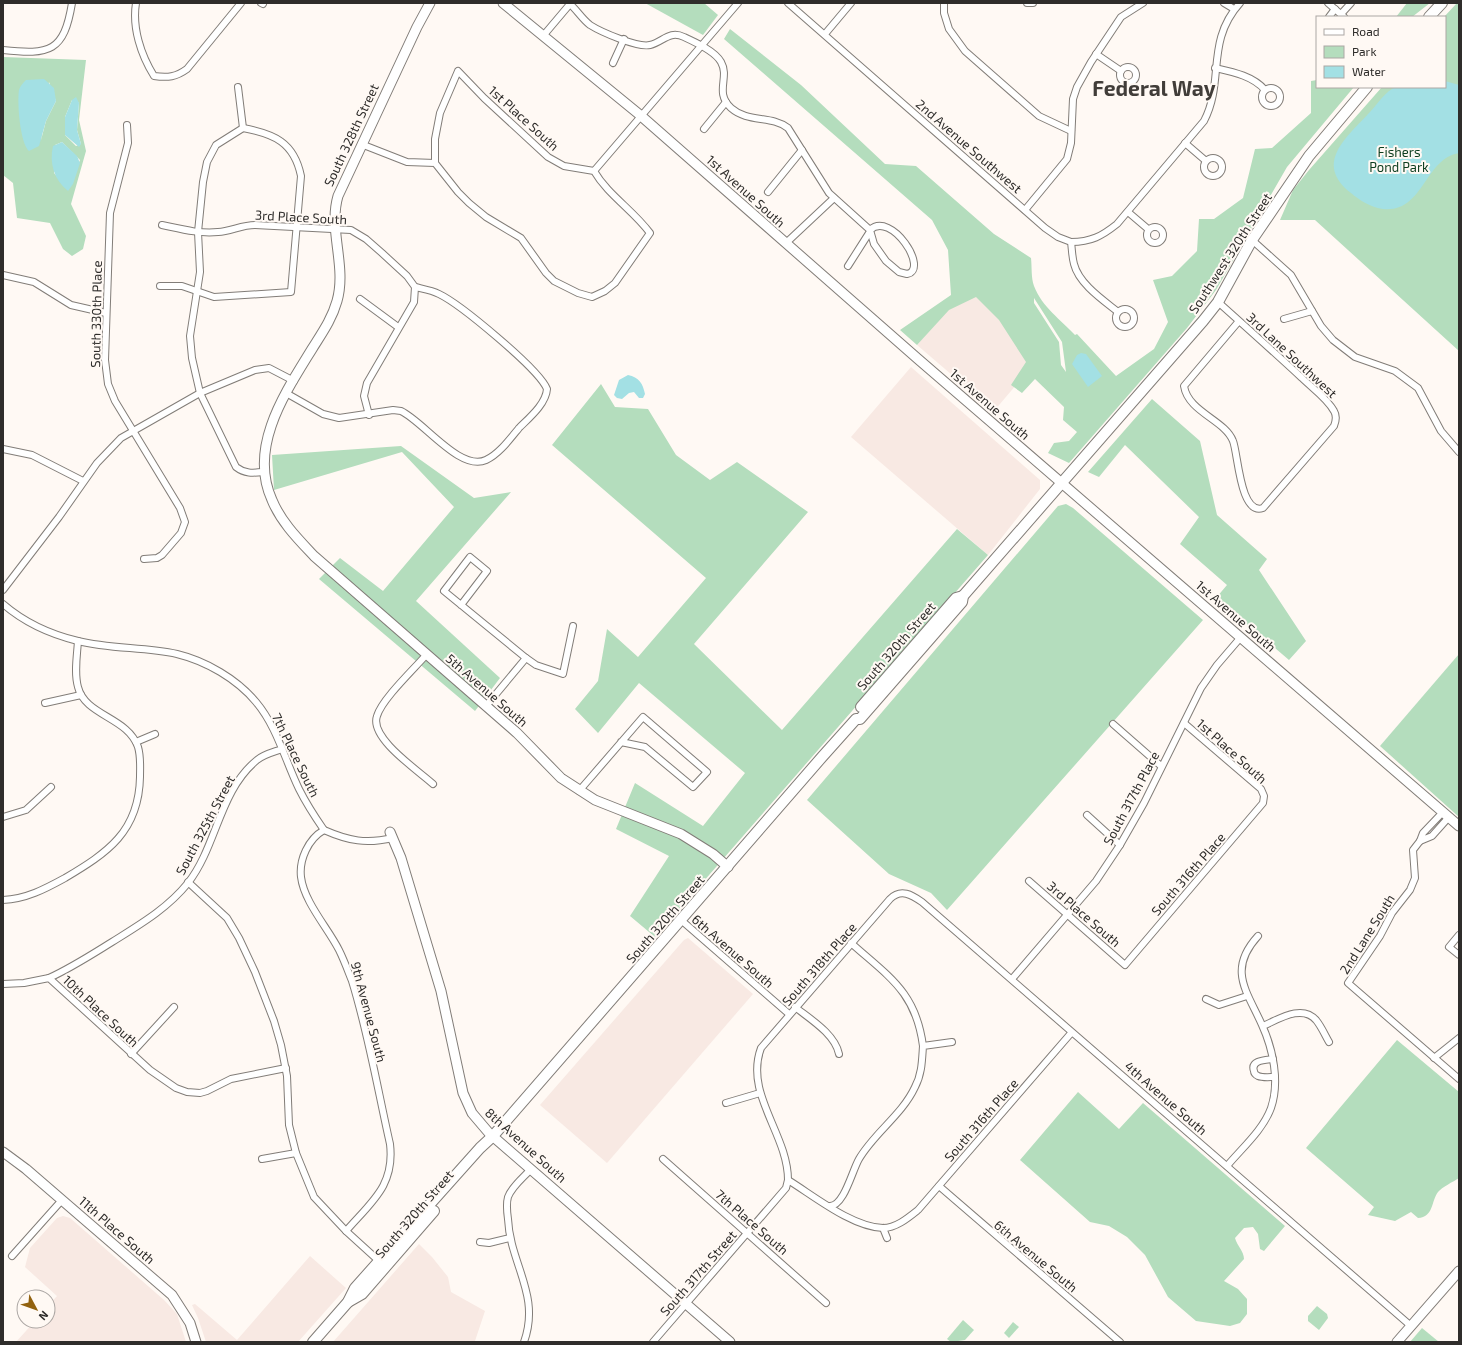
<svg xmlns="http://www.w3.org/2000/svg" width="1462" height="1345" font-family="'Exo 2',sans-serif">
<rect width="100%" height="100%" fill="#fff9f4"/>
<g fill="#f8e9e3">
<polygon points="968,285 1045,351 994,411 917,345"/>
<polygon points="911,367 1040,480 1040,489 988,555 851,437"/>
<polygon points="688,938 753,994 607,1163 540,1105 684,940"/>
<polygon points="63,1216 70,1218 164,1300 177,1314 186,1342 16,1342 35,1321 48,1321 48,1306 57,1296 25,1267 30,1248 57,1218"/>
<polygon points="419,1244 432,1257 448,1277 451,1292 485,1311 475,1341 477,1342 333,1342"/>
<polygon points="310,1256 346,1288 298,1342 206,1342 198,1318 192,1305 195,1304 237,1340"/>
</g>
<g fill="#b4ddbd" fill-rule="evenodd">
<polygon points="645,3 704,3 718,15 703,35"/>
<polygon points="1407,3 1430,3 1412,17 1396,17"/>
<polygon points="1457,3 1459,3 1459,351 1315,220 1280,220 1293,190 1309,170 1382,87 1445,87 1444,17"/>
<path d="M730,29L801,85L885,164L916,166L994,234L1031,258C1032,267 1031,278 1034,286C1042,307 1061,320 1075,335L1077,334L1116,376L1154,349L1168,322L1153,280L1172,276L1197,251L1199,219H1214L1243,198L1255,149L1272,148L1311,113V81L1317,80V87H1354L1287,167L1216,290L1187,328L1069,463L1048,453L1054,443L1069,441L1077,432L1063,420L1064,407L1035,379L1022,393L1011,385L1026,362L999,320L976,297L949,310L917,345L900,330L951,295L948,250L932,220L724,39ZM1034,298L1062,342L1066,372L1061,365L1059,342L1034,303Z"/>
<path d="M3,57L86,60L79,120L86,151L71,204L86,236L83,249L72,256L63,249L50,223L17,218L13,183L3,175ZM49,82L56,101L46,121L41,140ZM72,100L79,103L77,130L81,144L76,146L65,135V117ZM62,142L80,160L68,190L54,173L55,145Z"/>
<polygon points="601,384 615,407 648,409 676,455 710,480 737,462 808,512 694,644 782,730 957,529 988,555 655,937 630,916 669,856 616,829 635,783 703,826 745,773 639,683 598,733 575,709 598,681 607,629 638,657 706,578 552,445"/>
<polygon points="1152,399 1200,441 1217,515 1267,559 1259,570 1306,641 1289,660 1216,598 1227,585 1180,544 1199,517 1125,445 1099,477 1088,472"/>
<polygon points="401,446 474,498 511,492 416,601 500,678 475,711 319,579 340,558 383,591 454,507 402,452 274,490 272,455"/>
<polygon points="1066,504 1073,508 1203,620 947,910 931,893 889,874 807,800 1058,506"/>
<polygon points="1459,654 1459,817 1380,746"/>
<path d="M1397,1040L1459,1092V1178C1453,1182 1442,1187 1438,1192C1431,1201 1434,1217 1418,1218L1411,1212L1395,1221L1368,1215L1374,1207L1306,1148Z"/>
<path d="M1078,1092L1119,1129L1143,1103L1285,1226L1264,1251L1260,1249L1258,1234L1253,1227L1244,1228L1235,1238C1237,1246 1244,1251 1244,1259L1224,1281L1238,1289L1247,1299V1314L1240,1323L1230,1326L1196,1321L1168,1297L1145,1255L1127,1237L1109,1226L1090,1222L1020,1160Z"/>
<polygon points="1317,1306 1327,1314 1328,1318 1319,1330 1308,1321 1308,1316"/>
<polygon points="963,1320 974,1330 965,1340 951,1342 947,1339"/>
<polygon points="1013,1322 1019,1327 1009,1338 1004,1333"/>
<polygon points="1422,1328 1439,1342 1410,1342"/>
</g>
<g fill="#a3e0e4">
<path d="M44,79L54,88L56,101L46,121L39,146L29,151C20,143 17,102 19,90C20,86 23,83 26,80Z"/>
<path d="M1445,81L1459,85V153C1424,159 1424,213 1383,209C1372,208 1359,200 1351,193C1313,163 1347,137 1370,112C1377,105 1386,90 1396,87C1406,84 1433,87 1445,87Z"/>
<polygon points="76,97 79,103 77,130 81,144 79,147 65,135 65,117 72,100"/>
<path d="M62,142L77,156L80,163L73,184L68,191C54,180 49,163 53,146Z"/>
<polygon points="1081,353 1086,354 1102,376 1088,387 1072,364 1077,355"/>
<path d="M628,375C639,377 643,384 645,394L643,398H639L634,392L629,393L622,399L617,398L614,395L619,380Z"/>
</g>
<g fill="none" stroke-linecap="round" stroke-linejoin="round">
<defs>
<g id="street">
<path d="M136,3C132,28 141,55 154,76C168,78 176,77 187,69L241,3"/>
<polyline points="261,3 263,4"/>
<path d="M569,3C577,10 582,19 590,25C601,32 638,48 650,45C663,42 669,30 684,37C695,42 715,51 721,62C730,78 714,92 731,108C748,123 771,115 788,128L829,193L870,230L874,244L886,261L899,272L907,274C930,270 891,210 870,230"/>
<path d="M788,3L1045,228L1058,237L1071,242C1072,249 1072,257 1074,264C1079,284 1103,300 1118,312"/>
<polyline points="944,3 944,13 949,29 965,51 1039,116 1071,131"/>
<polyline points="1027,3 1033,3"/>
<polyline points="1224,3 1234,9"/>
<polyline points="1328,3 1344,17"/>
<polyline points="1341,14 1351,3"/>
<polyline points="1329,17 1335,9"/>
<polyline points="825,34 851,3"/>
<polyline points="543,36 570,4"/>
<path d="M3,50C50,55 64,52 72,3"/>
<polyline points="1096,54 1121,71"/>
<polyline points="613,63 624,39"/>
<circle cx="1128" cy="75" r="8"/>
<path d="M1215,68C1233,72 1253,76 1265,90"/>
<polyline points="238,87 243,128"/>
<circle cx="1271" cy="97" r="9"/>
<polyline points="127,125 128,143 110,213 105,360 108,384 115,401 180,508 185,522 181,533 162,555 157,558 144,559"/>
<path d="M243,128L216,145L207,162L203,182L198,232L200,272L190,336L192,358L200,393L236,467C245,474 253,473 264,472"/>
<polyline points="704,129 726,102"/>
<polyline points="1185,143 1206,161"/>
<path d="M361,144L407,162L435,163L458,192L469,203L486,217L521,238L546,273L554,281L578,293L592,297L605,291L615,283L650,233C633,210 608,195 594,171L564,166L548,157L484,98L458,71L440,113L435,139V163"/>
<circle cx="1213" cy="167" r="9"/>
<polyline points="594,171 738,3"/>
<polyline points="768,192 802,150"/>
<polyline points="1025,210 1067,159 1071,143 1073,99 1077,87 1091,62 1121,17 1143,3"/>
<polyline points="1128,212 1148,229"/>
<path d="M162,225C181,229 199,234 218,232C231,231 242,225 255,225L351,230L366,239L382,253L407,276L415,287C423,289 431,290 439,294C460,304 539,369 547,389C546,404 529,418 519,428C510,439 499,454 486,460C460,472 423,421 401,411L393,410L339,418L323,414L286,393"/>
<circle cx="1155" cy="235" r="8"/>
<polyline points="1252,240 1291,275 1321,326 1333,340 1355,357 1395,371 1418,388 1441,431 1459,452"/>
<path d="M1071,242C1091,242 1102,236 1117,224L1204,121C1225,81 1205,42 1240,3"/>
<polyline points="786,243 834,198"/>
<polyline points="848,266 869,233"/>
<polyline points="3,275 34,282 71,305 106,313"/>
<path d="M160,286H182L214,297L291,292L301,176C294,142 274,134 243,128"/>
<polyline points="360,299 398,327"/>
<path d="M1218,302C1246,327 1274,352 1302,378C1312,388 1327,398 1334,411C1337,416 1336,421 1334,426L1263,508C1240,516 1238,453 1233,441C1225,420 1188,412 1184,386L1239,321"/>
<circle cx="1125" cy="318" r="9"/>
<polyline points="1284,319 1312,311"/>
<polyline points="369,415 364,396 367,383 414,302 415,287"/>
<polyline points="3,449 32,455 83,481"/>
<polyline points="3,590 59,517 97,463 121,438 200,393 255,370 269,368 294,381"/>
<path d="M3,604C25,623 49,634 78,641C110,649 144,647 177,654C206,661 237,679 256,702C277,727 285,760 299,789C306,803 315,817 324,830C349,841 366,844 393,838"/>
<path d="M461,605L487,571L470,557L444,591C471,613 499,636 526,658L536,665L563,674L573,626"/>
<path d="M427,654C414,669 382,699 377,716C369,738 419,771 433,784"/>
<polyline points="45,703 81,695"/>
<polyline points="486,706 526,658"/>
<polyline points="1113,724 1161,766"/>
<polyline points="136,742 155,734"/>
<polyline points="579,791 643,717 707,772 693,787 645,747 621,742"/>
<polyline points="1443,812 1423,833 1420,841 1432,836 1449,817"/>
<polyline points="1087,815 1120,845"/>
<polyline points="3,817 26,810 51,787"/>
<path d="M324,830C308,839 299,860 301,877C304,902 328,928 339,950C344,960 348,971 352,981C368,1032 378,1091 390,1144C395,1186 371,1202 346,1231"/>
<polyline points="1420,841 1413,850 1415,878 1410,890 1392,913 1380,936 1348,983 1459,1079"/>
<polyline points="1029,881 1125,965 1263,803 1264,796 1261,789 1184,723"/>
<polyline points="188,882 227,918 239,938 255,972 274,1021 281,1045 287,1076 289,1125 296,1153 314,1197 346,1231 379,1261"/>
<path d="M3,900C26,899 45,889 65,878C107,853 139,832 140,777C140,767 141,757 138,747C128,717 85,716 78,687C74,673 77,656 78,641"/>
<polyline points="681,920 789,1014"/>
<polyline points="1459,935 1449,947 1459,955"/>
<path d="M851,943C889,977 916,992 923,1046"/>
<path d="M49,978C71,968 91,955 112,942C139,925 167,909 188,883C217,846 219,791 257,760C264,754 274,752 282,749"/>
<polyline points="1012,979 1096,881 1120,845 1144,803 1201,688 1217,665 1241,637"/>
<polyline points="3,984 24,983 49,978 150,1070 176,1088 187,1092 200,1093 207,1091 231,1079 286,1068"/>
<polyline points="1206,999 1219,1005 1247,996"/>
<path d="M795,1007C810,1019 835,1034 839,1054"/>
<path d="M1263,1026C1279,1019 1302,1004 1316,1020C1321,1026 1325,1035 1329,1042"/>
<path d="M1072,1032L918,1210C908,1218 896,1228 883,1228C852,1227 814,1196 788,1180C788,1134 744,1094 761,1048L890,899C901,888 912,895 922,902L1411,1326"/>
<polyline points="131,1054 174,1007"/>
<polyline points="1434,1058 1459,1038"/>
<path d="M1273,1059C1266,1060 1250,1060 1254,1071C1254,1073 1256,1075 1258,1076C1263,1078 1270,1077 1275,1077"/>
<polyline points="726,1103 760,1093"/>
<polyline points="262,1159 296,1153"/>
<polyline points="663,1159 826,1303"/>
<path d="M1227,1166C1242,1148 1263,1130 1271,1108C1280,1082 1273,1049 1262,1025C1247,991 1227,970 1258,936"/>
<polyline points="939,1186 1120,1342"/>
<path d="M830,1206C844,1206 852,1171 859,1159C874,1133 902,1115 915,1087C922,1074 922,1060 923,1046L952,1042"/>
<polyline points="883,1228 887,1238"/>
<polyline points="480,1242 489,1243 510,1238"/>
<polyline points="12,1256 62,1200"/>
<path d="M524,1342C541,1295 510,1264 508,1219C507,1212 506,1204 508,1197C512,1186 524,1177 531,1169"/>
<polyline points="653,1342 786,1188 788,1180"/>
</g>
<g id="secondary">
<path d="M430,3L417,27L338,196C328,230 347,266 337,301C332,319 322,333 312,349C285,393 248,447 272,500C281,522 298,539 314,556L517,733L561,778L595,800L681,834L713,854L728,867"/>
<polyline points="503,3 640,115 918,359 1459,826"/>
<polyline points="390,832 401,858 441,991 463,1093 472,1113 489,1133 730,1342"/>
<polyline points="3,1152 26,1169 172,1295 190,1323 196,1342"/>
<polyline points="1397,1342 1459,1271"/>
</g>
<g id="primary">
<polyline points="1429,17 1442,3"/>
<polyline points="861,707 956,598 963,596"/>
<polyline points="348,1302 362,1294 434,1211"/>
<polyline points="313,1342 348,1302 355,1288 480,1148 493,1136 822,757 856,719 860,719 962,602 963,596 1203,321 1218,302 1252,240 1309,156 1367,87"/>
</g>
</defs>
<use href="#street" stroke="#827d78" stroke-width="8"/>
<use href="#secondary" stroke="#827d78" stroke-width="11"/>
<use href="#primary" stroke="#827d78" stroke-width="12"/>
<use href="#street" stroke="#fff" stroke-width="6"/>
<use href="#secondary" stroke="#fff" stroke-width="9"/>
<use href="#primary" stroke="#fff" stroke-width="10"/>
</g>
<g text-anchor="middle" stroke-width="4" stroke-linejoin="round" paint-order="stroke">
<g font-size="13" fill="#2f2d2b" stroke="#fff9f4">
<text transform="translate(524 118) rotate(42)" y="5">1st Place South</text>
<text transform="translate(351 135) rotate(-65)" y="5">South 328th Street</text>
<text transform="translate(969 146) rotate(41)" y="5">2nd Avenue Southwest</text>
<text transform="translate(746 191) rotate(42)" y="5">1st Avenue South</text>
<text transform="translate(301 217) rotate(3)" y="5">3rd Place South</text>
<text transform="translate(1230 253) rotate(-57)" y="5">Southwest 320th Street</text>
<text transform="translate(96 314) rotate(-89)" y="5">South 330th Place</text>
<text transform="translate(1292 355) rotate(43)" y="5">3rd Lane Southwest</text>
<text transform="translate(990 404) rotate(41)" y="5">1st Avenue South</text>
<text transform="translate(1236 616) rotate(41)" y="5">1st Avenue South</text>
<text transform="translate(896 646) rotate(-49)" y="5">South 320th Street</text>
<text transform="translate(487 690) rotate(41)" y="5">5th Avenue South</text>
<text transform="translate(1232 751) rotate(42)" y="5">1st Place South</text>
<text transform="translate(296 755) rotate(64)" y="5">7th Place South</text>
<text transform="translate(1131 798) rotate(-62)" y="5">South 317th Place</text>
<text transform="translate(205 825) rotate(-62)" y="5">South 325th Street</text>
<text transform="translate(1188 874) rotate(-49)" y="5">South 316th Place</text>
<text transform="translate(1084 914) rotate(41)" y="5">3rd Place South</text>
<text transform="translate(665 919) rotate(-49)" y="5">South 320th Street</text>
<text transform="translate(1367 934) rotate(-58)" y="5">2nd Lane South</text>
<text transform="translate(733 951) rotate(41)" y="5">6th Avenue South</text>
<text transform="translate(819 964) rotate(-49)" y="5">South 318th Place</text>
<text transform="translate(101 1011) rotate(43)" y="5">10th Place South</text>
<text transform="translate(369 1012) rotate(75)" y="5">9th Avenue South</text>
<text transform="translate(1166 1098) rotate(41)" y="5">4th Avenue South</text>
<text transform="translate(981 1120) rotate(-49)" y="5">South 316th Place</text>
<text transform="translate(526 1145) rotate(42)" y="5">8th Avenue South</text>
<text transform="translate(414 1214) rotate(-49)" y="5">South 320th Street</text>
<text transform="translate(752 1222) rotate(41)" y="5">7th Place South</text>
<text transform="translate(117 1230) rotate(41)" y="5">11th Place South</text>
<text transform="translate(1036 1256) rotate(40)" y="5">6th Avenue South</text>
<text transform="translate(698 1273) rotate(-49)" y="5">South 317th Street</text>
</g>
<g font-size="13" fill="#0d3d1e" stroke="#fff9f4">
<text x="1399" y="157">Fishers<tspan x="1399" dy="15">Pond Park</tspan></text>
</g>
<g font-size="21" font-weight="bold" fill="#413d39" stroke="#fff9f4">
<text x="1154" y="96">Federal Way</text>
</g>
</g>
<rect width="1462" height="1345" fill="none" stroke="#2f2d2b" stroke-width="8"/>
<rect x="1316" y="16" width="130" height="72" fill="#fff9f4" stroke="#aca7a4"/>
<rect x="1324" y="29" width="20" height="6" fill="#ffffff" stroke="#aca7a4"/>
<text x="1352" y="36" font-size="12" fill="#2f2d2b">Road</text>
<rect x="1324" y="46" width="20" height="12" fill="#b4ddbd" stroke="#aca7a4"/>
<text x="1352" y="56" font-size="12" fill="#2f2d2b">Park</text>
<rect x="1324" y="66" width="20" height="12" fill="#a3e0e4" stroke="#aca7a4"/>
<text x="1352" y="76" font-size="12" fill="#2f2d2b">Water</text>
<g transform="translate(36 1309) rotate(131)"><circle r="19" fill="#fff9f4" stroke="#aca7a4"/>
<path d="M0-3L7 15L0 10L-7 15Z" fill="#92620f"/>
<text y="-6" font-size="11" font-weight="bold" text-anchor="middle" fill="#2f2d2b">N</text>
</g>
</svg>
